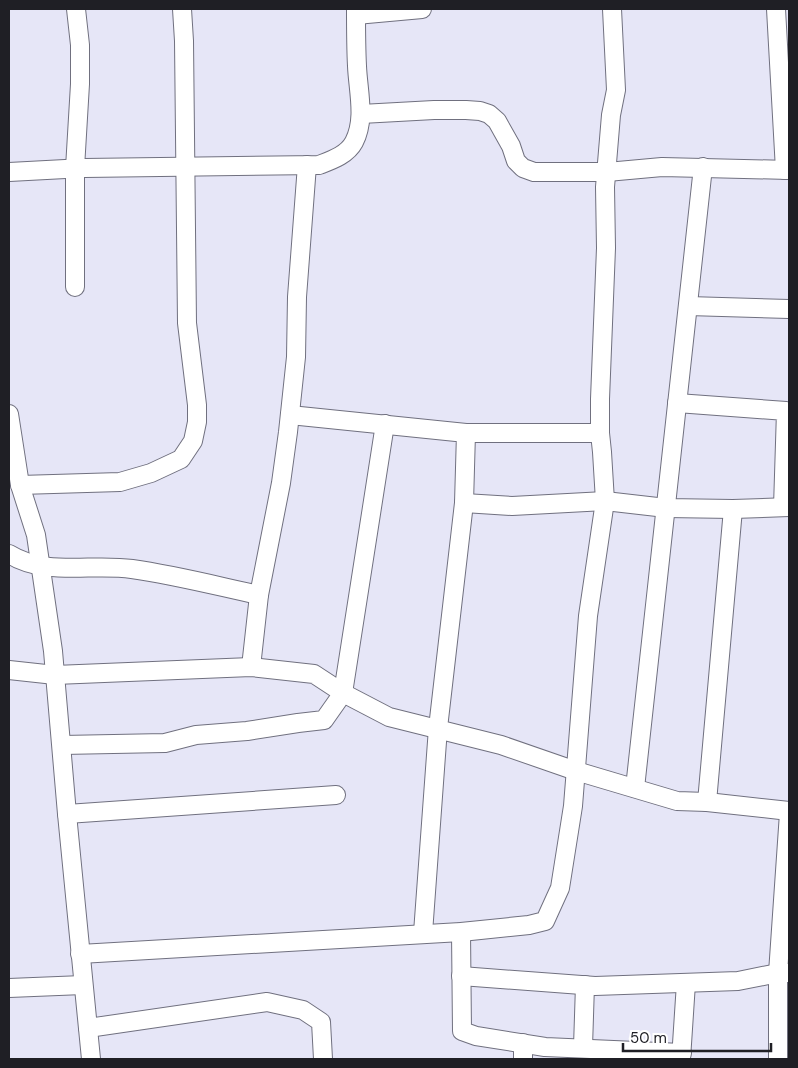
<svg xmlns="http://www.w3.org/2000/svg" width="798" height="1068" font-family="'DM Sans',sans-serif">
<rect width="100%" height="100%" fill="#e6e6f7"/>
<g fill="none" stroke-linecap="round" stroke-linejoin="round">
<defs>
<g id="minor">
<polyline points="776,9 785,170"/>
<polyline points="356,15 422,9"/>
<polyline points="361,114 434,110 466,110 480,111 489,114 497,121 511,146 516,161 523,168 534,172 607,172 662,167 789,170"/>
<path d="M9,172L84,168L319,165C332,160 347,155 354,142C366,119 358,91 357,66C356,47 356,28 356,9"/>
<polyline points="75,287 75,168 80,84 80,45 76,9"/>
<polyline points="688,306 789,309"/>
<polyline points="677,403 786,411 783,507"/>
<polyline points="9,414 20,485 36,535 53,651 67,814 91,1059"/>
<polyline points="290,415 466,433 464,503 438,728 423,933"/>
<polyline points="466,433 600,433"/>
<polyline points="20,485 120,482 151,473 181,459 193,441 197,422 197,405 187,323 184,41 182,9"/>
<polyline points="464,503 512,506 605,501 666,508 733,509 789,507"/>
<path d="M9,554C46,577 91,563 132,569C175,575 217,586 259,595"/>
<polyline points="251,667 259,595 281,483 288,432 296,357 297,297 307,165"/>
<polyline points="9,670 55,675 251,667 314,674 343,693 385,424"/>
<polyline points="62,745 165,743 196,735 247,731 298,723 324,720 343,693 389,717 501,745 576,771 677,801 707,802 789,811"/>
<polyline points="635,788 703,167"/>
<polyline points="707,802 733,509"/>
<polyline points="67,814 336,795"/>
<polyline points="461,932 462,1031 476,1036 545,1047 682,1053"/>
<polyline points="80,954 461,932 529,925 545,921 560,888 573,806 588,616 605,501 602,452 600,433 600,399 606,248 605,187 611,115 616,90 612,9"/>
<polyline points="461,976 595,986 738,981 778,973 789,973"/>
<polyline points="9,988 83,985"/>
<polyline points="88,1028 267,1002 303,1010 321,1022 323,1059"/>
<polyline points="583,1047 585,985"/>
<polyline points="523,1059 523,1043"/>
<polyline points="681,1059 686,983"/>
<polyline points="778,1059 778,973 789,813"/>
</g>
</defs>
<use href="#minor" stroke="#70707f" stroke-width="20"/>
<use href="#minor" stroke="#fff" stroke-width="18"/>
</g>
<rect width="798" height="1068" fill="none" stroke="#1f1f25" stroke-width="20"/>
<path d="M623 1043v8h148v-8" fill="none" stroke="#1f1f25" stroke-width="2.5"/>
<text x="630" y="1043" font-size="15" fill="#1f1f25" stroke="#ffffff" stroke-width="4" paint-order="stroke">50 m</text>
</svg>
